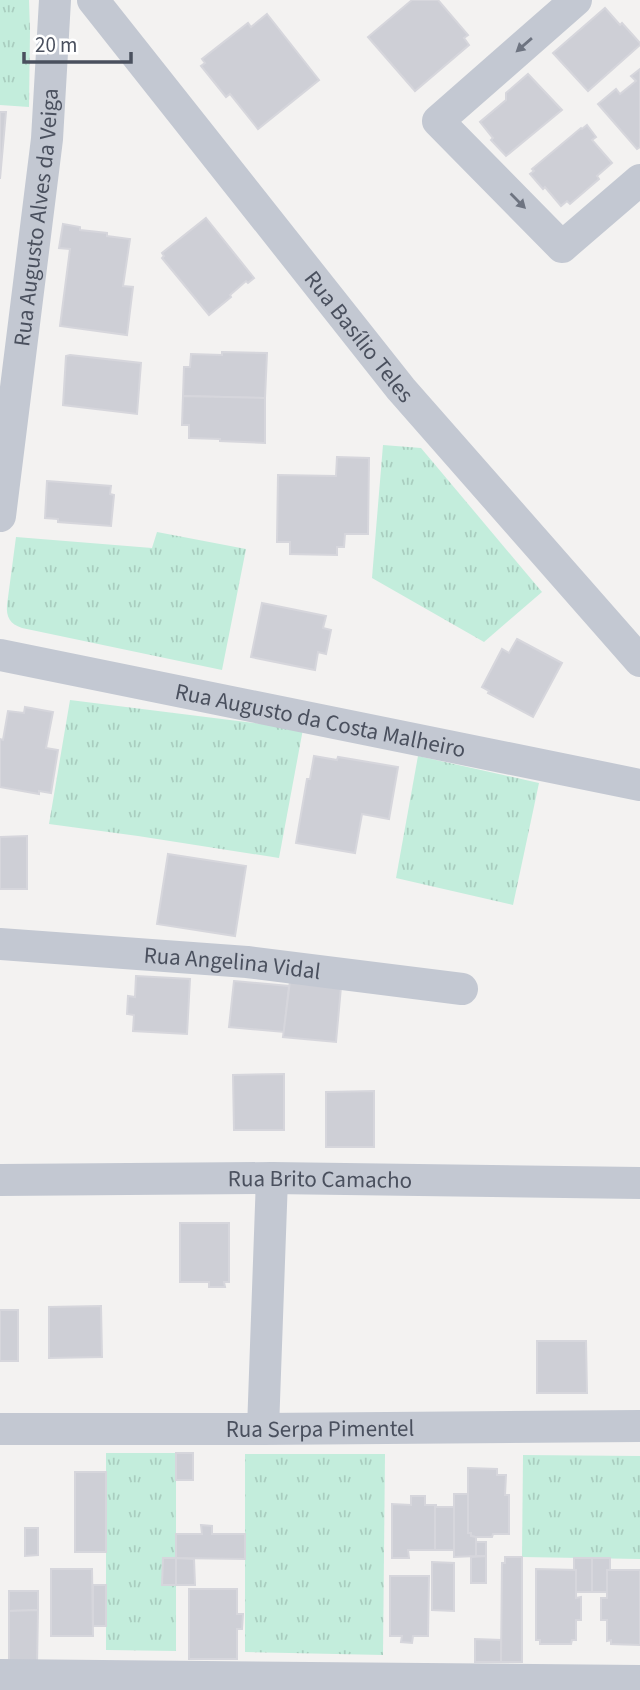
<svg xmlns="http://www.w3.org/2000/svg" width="640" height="1690" font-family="'Source Sans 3',sans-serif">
<defs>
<pattern id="grass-tufts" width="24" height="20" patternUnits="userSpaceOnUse" patternTransform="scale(1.75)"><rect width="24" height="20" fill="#c3eddc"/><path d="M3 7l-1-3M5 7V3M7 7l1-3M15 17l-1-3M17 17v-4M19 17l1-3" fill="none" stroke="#a9cdbf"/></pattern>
</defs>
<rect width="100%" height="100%" fill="#f3f2f1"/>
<g fill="url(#grass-tufts)">
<polygon points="0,0 29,0 30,31 29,107 0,105"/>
<polygon points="383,445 421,448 542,592 484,642 372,578"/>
<path d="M157,532L246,549L222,670L22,628C10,624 6,617 7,605L16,537L152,548Z"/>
<polygon points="70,700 303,729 279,858 138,836 49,824"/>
<polygon points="418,756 539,783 513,905 396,878"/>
<polygon points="106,1453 176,1453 176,1651 106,1650"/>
<polygon points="245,1454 385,1454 383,1655 245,1652"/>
<polygon points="523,1455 640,1456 640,1559 522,1557"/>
</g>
<g fill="#cecfd6" stroke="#d6d6dc" stroke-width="2">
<polygon points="412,0 438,0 468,35 464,38 469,45 415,91 368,37"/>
<polygon points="605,8 620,25 622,23 640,43 640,45 588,91 553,53"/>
<polygon points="267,14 319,80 258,129 230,94 226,97 201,66 205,63 202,59 248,23 251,27"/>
<polygon points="640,69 640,147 637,149 598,104 616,89 620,94 636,81 631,76"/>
<polygon points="528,74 562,110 506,156 491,140 493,138 480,122 506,100 506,93"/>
<polygon points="0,112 6,112 0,179"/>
<polygon points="587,125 596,137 592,140 612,163 597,176 599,179 570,204 567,201 561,206 545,187 543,189 530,174 534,171 532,169 581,128 582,129"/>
<polygon points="206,218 254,278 248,283 246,281 230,295 231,297 209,315 162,258 164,256 162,253"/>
<polygon points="63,224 80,227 80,230 107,233 107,236 130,239 123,286 133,287 127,335 60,326 70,249 59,248"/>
<polygon points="222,352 267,353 265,398 183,396 184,367 190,367 191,354 222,355"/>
<polygon points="70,355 141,363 137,414 63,405 66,356"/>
<polygon points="183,396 265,398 265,443 220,441 220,439 189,438 189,425 182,425"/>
<polygon points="337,457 369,458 368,534 345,534 344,547 337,547 337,555 290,554 290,542 277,542 278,475 336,476"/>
<polygon points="47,481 111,486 110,494 114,495 111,526 58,522 58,519 45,518"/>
<polygon points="262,603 326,616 323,628 331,630 326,654 318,652 315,670 251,657"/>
<polygon points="517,639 562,663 533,717 488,693 489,691 482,687 502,649 509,653"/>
<polygon points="25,707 53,712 46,748 58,750 51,793 39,791 39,794 0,787 0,739 3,740 8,711 24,713"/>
<polygon points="314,756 337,760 338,757 398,767 389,819 362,814 355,853 296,843 307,779 310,779"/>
<polygon points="27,836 27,889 0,889 0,837"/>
<polygon points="168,854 246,866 235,936 157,924"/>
<polygon points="136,976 190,979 187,1034 133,1031 134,1015 127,1014 128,996 135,997"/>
<polygon points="234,981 289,986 284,1032 229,1027"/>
<polygon points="290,981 341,987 336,1042 283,1037"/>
<polygon points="284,1074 284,1130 234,1130 233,1075"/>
<polygon points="374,1091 374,1147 326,1147 326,1092"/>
<polygon points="180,1223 229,1223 229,1282 224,1282 225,1287 209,1287 209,1282 180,1282"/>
<polygon points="101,1306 102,1357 49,1358 49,1307"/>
<rect x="0" y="1310" width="18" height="51"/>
<polygon points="537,1341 586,1341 587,1393 537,1393"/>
<rect x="176" y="1453" width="17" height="27"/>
<polygon points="468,1468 497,1469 497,1475 506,1475 505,1495 509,1495 509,1534 493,1534 492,1537 476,1537 471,1536 471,1533 468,1533"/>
<rect x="75" y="1472" width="31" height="80"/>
<polygon points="454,1494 468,1494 468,1533 471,1533 471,1536 476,1537 476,1556 454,1557"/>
<polygon points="411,1496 425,1496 425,1505 436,1505 435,1550 408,1550 409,1558 392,1558 392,1504 411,1505"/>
<rect x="435" y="1507" width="19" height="43"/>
<polygon points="201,1525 212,1526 212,1534 245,1534 245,1559 176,1558 176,1534 202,1534"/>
<polygon points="25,1528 38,1528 38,1555 25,1556"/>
<rect x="476" y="1542" width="10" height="14"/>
<polygon points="486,1556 486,1583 471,1583 471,1557"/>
<polygon points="505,1557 522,1557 522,1662 501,1662 502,1563 505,1563"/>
<polygon points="163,1558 176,1558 176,1585 162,1585"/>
<polygon points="176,1558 194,1559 195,1585 176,1585"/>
<polygon points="574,1558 592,1558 592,1592 576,1592 576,1570 574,1570"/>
<polygon points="592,1558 610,1558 610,1570 607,1570 607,1592 592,1592"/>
<polygon points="432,1562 454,1563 454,1611 432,1610"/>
<polygon points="51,1569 92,1569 93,1636 51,1636"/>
<polygon points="536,1569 576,1570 576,1598 581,1597 581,1620 576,1620 576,1640 572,1640 571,1644 540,1644 540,1640 536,1640"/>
<polygon points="607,1570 640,1570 640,1645 611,1644 611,1640 607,1641 607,1620 601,1620 601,1598 607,1598"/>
<polygon points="390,1576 429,1576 428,1636 413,1636 412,1643 401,1642 402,1636 390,1636"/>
<rect x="93" y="1585" width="13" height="41"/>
<polygon points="189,1589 237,1589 237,1614 243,1614 242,1629 237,1629 237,1659 189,1659"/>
<polygon points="9,1591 38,1591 38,1610 9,1611"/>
<polygon points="38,1610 37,1664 9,1664 9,1611"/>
<polygon points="475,1639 501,1640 501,1662 475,1662"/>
</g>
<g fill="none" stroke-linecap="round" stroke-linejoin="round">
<g stroke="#c3c8d2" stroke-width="32">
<path id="s1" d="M93,0L401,389L640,661"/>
<polyline points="576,0 438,121 562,247 640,180"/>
<path id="s2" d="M0,516L47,139L55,0"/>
<path id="s3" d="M0,655L640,785"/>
<path id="s4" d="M0,944L247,962L462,989"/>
<path id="s5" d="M0,1180L272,1178L640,1183"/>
<path id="s6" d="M0,1429H263L640,1426"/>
<polyline points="263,1429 272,1178"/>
<polyline points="0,1675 640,1681"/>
</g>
</g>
<defs><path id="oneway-solid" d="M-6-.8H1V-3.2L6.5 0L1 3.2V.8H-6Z" transform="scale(1.75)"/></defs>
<g fill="#6e7481">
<use href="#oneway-solid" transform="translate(524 45) rotate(139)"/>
<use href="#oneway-solid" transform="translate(518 201) rotate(45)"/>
</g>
<g text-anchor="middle" stroke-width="5" stroke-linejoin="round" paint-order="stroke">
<g font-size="23" fill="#4a505e" stroke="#fff">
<text dy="8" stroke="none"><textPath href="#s2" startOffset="301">Rua Augusto Alves da Veiga</textPath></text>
<text dy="8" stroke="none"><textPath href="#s1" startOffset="429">Rua Basílio Teles</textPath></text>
<text dy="8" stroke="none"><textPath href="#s3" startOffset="327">Rua Augusto da Costa Malheiro</textPath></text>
<text dy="8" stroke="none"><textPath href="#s4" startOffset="233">Rua Angelina Vidal</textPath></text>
<text dy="8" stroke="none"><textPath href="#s5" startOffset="320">Rua Brito Camacho</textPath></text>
<text dy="8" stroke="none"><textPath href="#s6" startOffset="320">Rua Serpa Pimentel</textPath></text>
</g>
</g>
<path d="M24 52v10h107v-10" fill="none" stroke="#4a505e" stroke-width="3.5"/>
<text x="35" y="52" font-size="21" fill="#4a505e" stroke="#ffffff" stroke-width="5" paint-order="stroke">20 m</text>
</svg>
